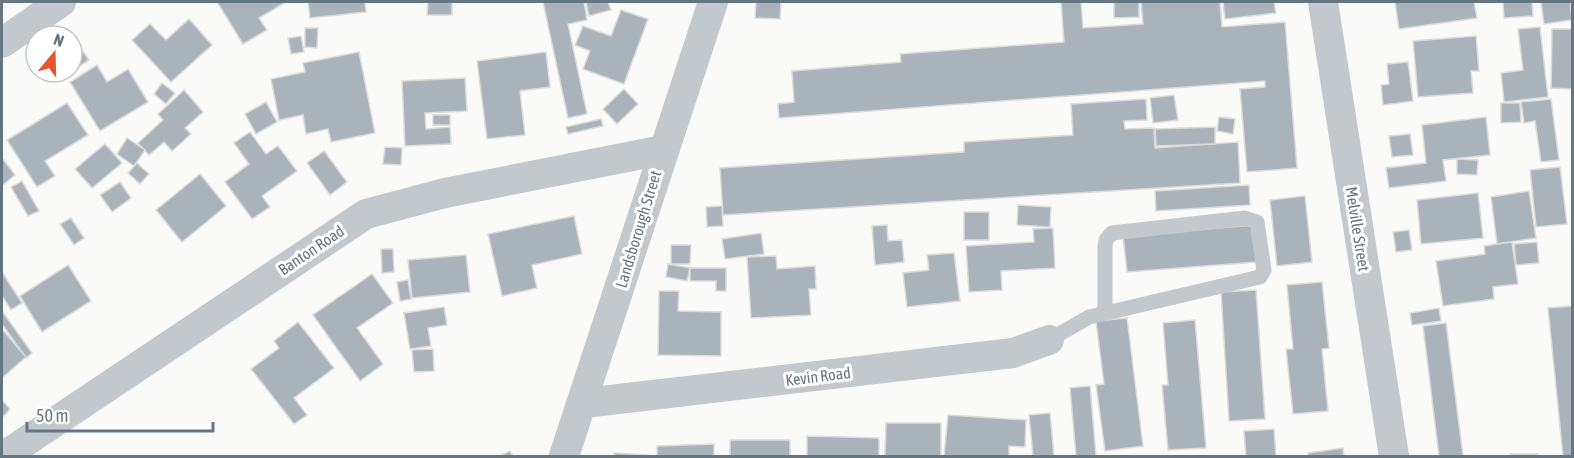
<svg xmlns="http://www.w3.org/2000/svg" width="1574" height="458" font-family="'Asap Condensed',sans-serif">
<rect width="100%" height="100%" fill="#fafaf8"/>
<g fill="#aab3b9" stroke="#dcdcda" stroke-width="1.5">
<polygon points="217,2 286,2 259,18 267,30 243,44"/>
<polygon points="308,2 365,2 366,12 310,18"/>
<polygon points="428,2 452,2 452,15 427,15"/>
<polygon points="543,2 584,2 587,20 568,24 587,114 568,118"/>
<polygon points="586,2 608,2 611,10 589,16"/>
<polygon points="756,2 781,2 780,19 755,18"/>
<polygon points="1061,2 1081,2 1083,28 1143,24 1141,2 1220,2 1222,27 1285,22 1297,168 1247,172 1240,89 1265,87 1265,81 779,118 778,104 794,102 792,71 901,62 900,54 1064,42"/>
<polygon points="1114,2 1139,2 1139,17 1114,18"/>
<polygon points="1223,2 1274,2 1276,13 1225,19"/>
<polygon points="1395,2 1474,2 1477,18 1399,29"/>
<polygon points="1503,2 1532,2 1533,16 1504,18"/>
<polygon points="1541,2 1570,2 1572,20 1544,24"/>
<polygon points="621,10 648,19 624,84 583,69 590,51 575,45 583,26 611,36"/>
<polygon points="189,19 212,45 171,82 132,40 150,24 166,40"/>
<polygon points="1540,27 1548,97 1504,102 1501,73 1523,70 1518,29"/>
<polygon points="305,28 318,28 317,48 305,47"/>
<polygon points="1552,29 1572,29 1572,89 1551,88"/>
<polygon points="301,36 304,52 291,54 288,38"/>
<polygon points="1476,36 1479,71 1471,71 1473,93 1418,97 1413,41"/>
<polygon points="79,46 89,60 72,71 72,50"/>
<polygon points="359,52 375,133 331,142 328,129 306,134 303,115 279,120 271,79 305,72 303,63"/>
<polygon points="546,52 550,87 520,91 525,135 487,139 477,61"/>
<polygon points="1408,62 1413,101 1383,105 1381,85 1389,84 1387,64"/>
<polygon points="97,65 107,82 128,69 148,102 100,131 70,82"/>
<polygon points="465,78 467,111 425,113 426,129 450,127 451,144 405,146 402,81"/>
<polygon points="162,83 175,93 166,104 154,94"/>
<polygon points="624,89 638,104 617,124 603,109"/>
<polygon points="184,90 203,112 185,128 191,134 172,151 164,142 149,155 138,143 163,120 158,114"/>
<polygon points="1174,95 1178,120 1153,123 1150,98"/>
<polygon points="1146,99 1147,120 1124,121 1125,129 1154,128 1155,148 1238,142 1240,183 723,215 720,168 964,152 964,142 1073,135 1071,104"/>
<polygon points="1551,99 1559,160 1541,162 1535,121 1524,123 1521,102"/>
<polygon points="266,102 277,122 256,134 245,114"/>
<polygon points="67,103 88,135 45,161 55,176 37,187 7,140"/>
<polygon points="1501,103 1520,103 1521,122 1501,123"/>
<rect x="433" y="115" width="17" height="10"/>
<polygon points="1219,117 1235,119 1233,134 1217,131"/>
<polygon points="1486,117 1490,155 1443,160 1446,181 1389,188 1386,168 1426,163 1422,125"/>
<polygon points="601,119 603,126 568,134 566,127"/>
<polygon points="1215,127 1215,144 1156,146 1155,129"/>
<polygon points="250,132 266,154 278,146 297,171 262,196 270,207 252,219 225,182 249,164 234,143"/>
<polygon points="1410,134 1413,155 1392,157 1389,136"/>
<polygon points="127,138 145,150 134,166 117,154"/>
<polygon points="105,144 122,163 92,188 75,169"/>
<polygon points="385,147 402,148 401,165 383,164"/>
<polygon points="324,151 347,182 330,195 307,163"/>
<polygon points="2,158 15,175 2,186"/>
<polygon points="1457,159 1478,160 1477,175 1457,174"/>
<polygon points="137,163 149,174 140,184 128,173"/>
<polygon points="1560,167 1567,224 1536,227 1530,170"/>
<polygon points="200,174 226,206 182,242 156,210"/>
<polygon points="22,181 39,211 28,216 11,187"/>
<polygon points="120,182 131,198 112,212 100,195"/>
<polygon points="1249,185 1250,205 1156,211 1155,191"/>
<polygon points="1529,191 1536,238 1497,244 1491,197"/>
<polygon points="1478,193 1483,238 1421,244 1417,200"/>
<polygon points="1305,196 1312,262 1277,266 1270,200"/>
<polygon points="1018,205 1051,207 1050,227 1017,225"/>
<polygon points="722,206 723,226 707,227 706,207"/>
<rect x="964" y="212" width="25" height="28"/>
<polygon points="574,216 582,254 532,265 537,288 502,296 488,234"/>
<polygon points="71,218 84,238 74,245 60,224"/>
<polygon points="887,225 888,241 902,240 904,262 875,265 872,226"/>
<polygon points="1254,225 1257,262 1127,272 1123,236"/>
<polygon points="1053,228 1055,268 1001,271 1002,290 969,292 966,246 1034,242 1033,229"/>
<polygon points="1409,230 1412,250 1396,252 1393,232"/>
<polygon points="761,233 764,254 725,259 722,239"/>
<polygon points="1512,242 1518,284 1493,287 1494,299 1443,306 1436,261 1485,254 1484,246"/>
<polygon points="1537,242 1539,263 1516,265 1514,244"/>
<polygon points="671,245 691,245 690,264 671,264"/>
<polygon points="381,249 393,249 394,272 382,273"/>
<polygon points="954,253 960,301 907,307 903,273 929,270 927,255"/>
<polygon points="466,255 470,292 412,298 408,260"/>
<polygon points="776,256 777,269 815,266 816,289 809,289 811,315 751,318 747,257"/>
<polygon points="668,264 690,268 687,281 666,277"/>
<polygon points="68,265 91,301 42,332 20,296"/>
<polygon points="690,268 726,268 726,291 716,291 716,281 690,281"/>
<polygon points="2,272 22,303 11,310 2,296"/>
<polygon points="372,274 393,303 357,328 383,364 360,381 313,315"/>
<polygon points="408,280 411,299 400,301 397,282"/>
<polygon points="1322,282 1329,348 1322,349 1328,411 1293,414 1286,349 1293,349 1287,285"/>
<polygon points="1256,290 1265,419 1229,421 1221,292"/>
<polygon points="659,291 679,291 678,311 721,312 721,356 658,355"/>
<polygon points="1572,306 1572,456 1563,456 1548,308"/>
<polygon points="444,307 447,325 428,328 431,346 410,349 404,313"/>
<polygon points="1439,308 1441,321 1412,325 1410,313"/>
<polygon points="2,311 32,353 26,358 2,324"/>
<polygon points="1127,318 1143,446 1105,451 1096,385 1104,384 1096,321"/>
<polygon points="1195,320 1206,448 1168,450 1162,385 1168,385 1163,323"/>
<polygon points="298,322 334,368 294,398 307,415 294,424 251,369 279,348 274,341"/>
<polygon points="1446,323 1463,456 1439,456 1423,326"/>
<polygon points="2,329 26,357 2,378"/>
<polygon points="433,349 434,371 414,372 412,350"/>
<polygon points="1090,386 1096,456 1076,456 1070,388"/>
<polygon points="2,400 10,409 2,418"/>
<polygon points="1050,413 1054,456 1033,456 1029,415"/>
<polygon points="948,415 1026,420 1025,447 1009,446 1009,456 944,456"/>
<polygon points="886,423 941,423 941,456 885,456"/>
<polygon points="1274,429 1276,456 1246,456 1244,431"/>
<polygon points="807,436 879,438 879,456 807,456"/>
<rect x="730" y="440" width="60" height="16"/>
<polygon points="714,444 714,456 657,456 657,446"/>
<polygon points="1343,448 1344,456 1308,456 1308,453"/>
<polygon points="510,451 513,456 500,456"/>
<polygon points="614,453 648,455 648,456 614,456"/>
<rect x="1510" y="454" width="28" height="2"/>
</g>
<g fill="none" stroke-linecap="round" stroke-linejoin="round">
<polyline stroke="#c3c8cc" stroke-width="15" points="1049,340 1089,317 1260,277 1264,270 1257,222 1245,218 1112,233 1106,240 1105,247 1105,313"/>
<g stroke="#c3c8cc" stroke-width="30">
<polyline points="1323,2 1394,456"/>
<polyline points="2,43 61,2"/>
<polyline points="584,403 1013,353 1049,340"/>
<polyline points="4,456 366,214 445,193 663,150"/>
<polyline points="564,456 713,2"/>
</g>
</g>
<g text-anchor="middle" stroke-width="6" stroke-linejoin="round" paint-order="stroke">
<g font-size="16" fill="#657683" stroke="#fff">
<text transform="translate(638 229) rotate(-73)" y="6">Landsborough Street</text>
<text transform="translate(1358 229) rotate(81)" y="6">Melville Street</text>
<text transform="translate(311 250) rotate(-34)" y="6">Banton Road</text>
<text transform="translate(818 376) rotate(-7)" y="6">Kevin Road</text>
</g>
</g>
<rect width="1574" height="458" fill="none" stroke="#657683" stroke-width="6"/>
<g transform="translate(54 54) rotate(19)"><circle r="28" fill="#ffffff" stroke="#c1c8cd" stroke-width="1.5"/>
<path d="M0-4.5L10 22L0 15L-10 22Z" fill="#e4572e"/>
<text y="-9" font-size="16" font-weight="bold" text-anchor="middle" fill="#657683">N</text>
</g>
<path d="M27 422v9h186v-9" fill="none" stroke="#657683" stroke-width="3"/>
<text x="36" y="422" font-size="18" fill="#657683" stroke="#ffffff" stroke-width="4.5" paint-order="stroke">50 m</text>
</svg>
